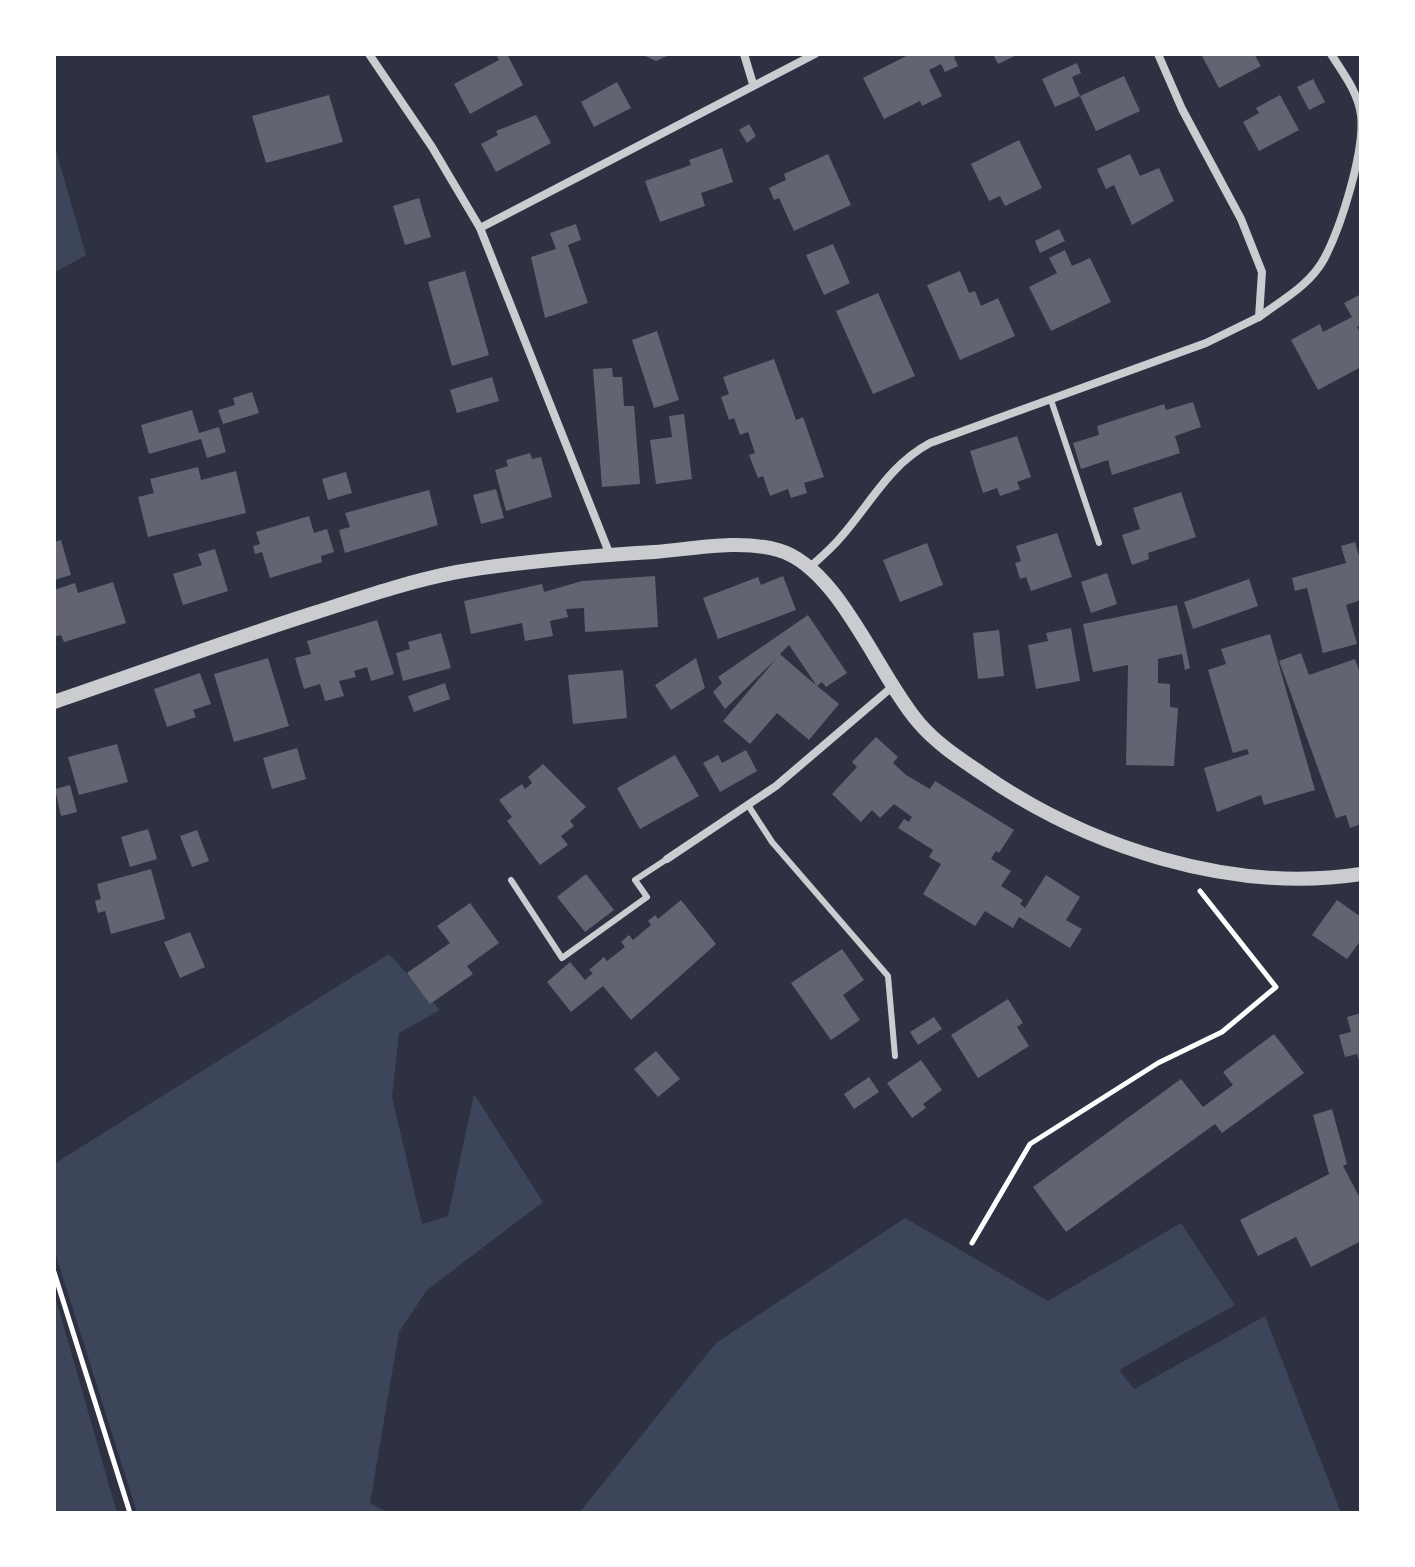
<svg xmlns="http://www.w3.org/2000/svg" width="1415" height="1567" font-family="Karla,sans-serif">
<rect width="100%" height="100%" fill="#2d3142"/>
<g fill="#3c4559">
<polygon points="54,144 86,255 54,273"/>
<polygon points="389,954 440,1010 399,1033 392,1097 422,1224 448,1216 474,1094 543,1202 427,1290 399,1332 370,1503 389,1513 137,1513 54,1249 54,1164"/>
<polygon points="905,1218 1048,1301 1181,1223 1235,1305 1119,1370 1134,1389 1265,1316 1341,1513 579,1513 716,1343"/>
<polygon points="54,1299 56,1299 117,1513 54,1513"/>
</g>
<g fill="#626471">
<polygon points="496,54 507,54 523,85 470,114 454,84 499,60"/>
<polygon points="641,54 672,54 656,61"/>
<polygon points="910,54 959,54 954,57 958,66 945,72 941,64 929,70 942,96 922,106 920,101 884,119 863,78"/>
<polygon points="993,54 1019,54 998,64"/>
<polygon points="1201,54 1254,54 1261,66 1219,88"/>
<polygon points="1077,63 1081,73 1072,77 1080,96 1055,107 1042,79"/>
<polygon points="1124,76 1140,111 1096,131 1080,96"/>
<polygon points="1313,79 1325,102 1309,110 1297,87"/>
<polygon points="617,82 631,108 594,127 581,102"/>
<polygon points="329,95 343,142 266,163 252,116"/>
<polygon points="1280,95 1299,130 1259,151 1243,122 1259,113 1256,108"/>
<polygon points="536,115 551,143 496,172 481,144 498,135 496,131"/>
<polygon points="749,124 756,136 747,143 739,130"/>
<polygon points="1019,140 1042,188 1005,206 1000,196 989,201 971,164"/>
<polygon points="722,148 733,182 701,193 705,206 660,222 645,181 691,165 689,160"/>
<polygon points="828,154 851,205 794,231 779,198 774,200 769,188 786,180 784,174"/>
<polygon points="1130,154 1140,176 1159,168 1174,201 1132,225 1114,185 1106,189 1097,169"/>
<polygon points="419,198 431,237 405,245 393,206"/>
<polygon points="576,224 581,240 568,245 588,303 545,318 531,257 556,249 550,233"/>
<polygon points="1059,229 1065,241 1040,253 1035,241"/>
<polygon points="833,244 850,283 824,295 806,255"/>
<polygon points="1065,250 1072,266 1090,258 1111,302 1051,331 1029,287 1057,273 1049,258"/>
<polygon points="465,271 489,355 452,366 428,282"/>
<polygon points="960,271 969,293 975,291 981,306 998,298 1015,336 960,360 927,285"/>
<polygon points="878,293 915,376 873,394 836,311"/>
<polygon points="1361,294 1361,325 1357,327 1361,334 1361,367 1318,390 1291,340 1320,324 1323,332 1352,317 1344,303"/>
<polygon points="657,331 679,400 654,408 632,340"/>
<polygon points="774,359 796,420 803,417 824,477 804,483 807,493 791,498 788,489 770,496 763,476 758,478 749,455 755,453 748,432 740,435 734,418 729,420 721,397 729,394 723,377"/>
<polygon points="612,368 613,377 622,377 624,406 634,406 640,484 602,487 593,369"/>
<polygon points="492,377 499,401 457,413 450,390"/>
<polygon points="252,392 259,413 223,424 218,410 235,405 233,398"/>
<polygon points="1193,402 1201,427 1175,436 1180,453 1112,475 1108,460 1081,469 1073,443 1099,435 1097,426 1164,404 1166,410"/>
<polygon points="192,410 199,433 219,427 226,452 207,458 201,439 149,454 141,425"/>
<polygon points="684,414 692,479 656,484 650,440 672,437 669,416"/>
<polygon points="1017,436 1031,477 1017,482 1020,489 1000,496 997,488 983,493 970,451"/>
<polygon points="530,453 532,459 541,457 552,497 506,511 495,470 508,466 506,460"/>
<polygon points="198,467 201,480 236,471 246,513 148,537 138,497 154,493 150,479"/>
<polygon points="346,472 352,493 328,500 322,479"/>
<polygon points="496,489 504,518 481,524 473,495"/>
<polygon points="429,490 438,525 345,553 339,530 350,527 345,513"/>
<polygon points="1181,492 1196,537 1148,553 1149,559 1132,565 1122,535 1140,529 1133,508"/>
<polygon points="309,516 314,533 327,529 334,552 321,556 322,562 270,578 262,552 255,554 253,546 260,544 256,532"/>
<polygon points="1057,533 1072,577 1031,591 1026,577 1020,579 1015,563 1021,561 1016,546"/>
<polygon points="61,540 71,575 54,580 54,542"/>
<polygon points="1355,542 1361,563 1361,600 1346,605 1357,644 1323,653 1307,588 1295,591 1292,578 1346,563 1341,546"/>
<polygon points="927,543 943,585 900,602 883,560"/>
<polygon points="215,549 228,591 183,605 173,574 202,565 198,554"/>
<polygon points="1107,573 1117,604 1091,613 1081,582"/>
<polygon points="655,576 658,627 585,632 584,608 566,609 568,617 550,621 553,636 525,641 522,623 471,634 464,601 542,584 544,592 582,581"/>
<polygon points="783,576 796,610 718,639 703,598 758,577 761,585"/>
<polygon points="1249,579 1258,606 1193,629 1184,602"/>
<polygon points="113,582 126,623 64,642 61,635 54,637 54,590 75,583 78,593"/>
<polygon points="1177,605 1190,668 1185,670 1182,654 1158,659 1158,683 1170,684 1170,707 1178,708 1174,766 1126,765 1128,665 1093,672 1083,624"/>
<polygon points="808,615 847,673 826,687 822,682 817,686 789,645 780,654 804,675 839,704 809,740 777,713 750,744 723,721 776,659 725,709 713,692 722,683 718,677"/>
<polygon points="377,620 394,674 371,681 367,667 354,671 356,677 339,681 344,696 325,701 320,684 304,689 295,658 311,654 307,641"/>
<polygon points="1071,628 1080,681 1036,689 1028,645 1048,641 1046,633"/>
<polygon points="999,630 1004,676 978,679 973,633"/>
<polygon points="441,633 451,668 403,681 396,653 410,649 408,642"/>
<polygon points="1270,634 1315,790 1264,805 1261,795 1217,812 1204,768 1249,754 1247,749 1233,753 1208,670 1226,664 1221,649"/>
<polygon points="1301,653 1309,675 1355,659 1361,676 1361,824 1350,828 1346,815 1336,818 1279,661"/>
<polygon points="268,658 289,726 234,742 214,674"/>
<polygon points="696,658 705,688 671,710 655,685"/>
<polygon points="623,670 627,718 573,724 568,675"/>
<polygon points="200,673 211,704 193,710 196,717 167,727 154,689"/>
<polygon points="445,683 450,699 414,712 408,696"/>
<polygon points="876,737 898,757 893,763 906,775 930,789 935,781 1014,830 999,853 996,851 991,859 1011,871 1001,886 1023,900 1020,904 1025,908 1046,875 1080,897 1066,920 1082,929 1070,948 1019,917 1013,928 985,911 975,926 923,894 941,864 929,857 933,850 898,828 904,819 909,822 912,817 894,804 880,818 872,810 861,822 832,794 857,767 852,762"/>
<polygon points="117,744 128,782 79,795 68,757"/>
<polygon points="297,748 306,779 272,789 263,758"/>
<polygon points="746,750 757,771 720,792 703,763 718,755 722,763"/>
<polygon points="675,755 699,796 640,829 617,788"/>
<polygon points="543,764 586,807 570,821 574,826 561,836 568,845 540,865 507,821 512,817 499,800 522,784 525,789 532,783 528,777"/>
<polygon points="70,785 77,812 61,816 55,789"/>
<polygon points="148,829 157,859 130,867 121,837"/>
<polygon points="197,830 209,861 192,867 180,836"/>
<polygon points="151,869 165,919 111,934 105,911 98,913 95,901 101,899 97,884"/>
<polygon points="586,874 614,910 585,932 557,897"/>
<polygon points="681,900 716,944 631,1020 603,986 571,1012 547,982 570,962 585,980 593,973 589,970 604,957 607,961 625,947 621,942 629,935 633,940 651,925 648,921 655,915 658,919"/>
<polygon points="1337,900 1361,917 1361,940 1347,959 1312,935"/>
<polygon points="470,903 499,943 467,966 473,974 430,1004 407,973 450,943 437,926"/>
<polygon points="190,932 205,967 180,978 164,942"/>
<polygon points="842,949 864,980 843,995 860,1020 831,1040 791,983"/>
<polygon points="1008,999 1023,1023 1017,1027 1029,1046 978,1078 951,1035"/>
<polygon points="1361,1013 1361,1064 1360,1064 1357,1054 1345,1057 1339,1035 1351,1032 1347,1017"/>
<polygon points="934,1017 942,1029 918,1045 910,1032"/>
<polygon points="1274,1034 1304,1073 1222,1133 1215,1124 1066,1232 1033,1187 1181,1079 1203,1107 1233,1085 1223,1072"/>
<polygon points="656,1051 680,1079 658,1097 634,1069"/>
<polygon points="921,1060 942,1090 923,1104 926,1108 912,1118 887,1083"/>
<polygon points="869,1077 879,1092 854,1109 844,1094"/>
<polygon points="1332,1109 1347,1164 1343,1166 1361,1200 1361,1241 1311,1267 1296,1237 1258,1256 1240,1220 1329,1174 1313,1115"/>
</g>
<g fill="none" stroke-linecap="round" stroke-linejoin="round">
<g stroke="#fff" stroke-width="5">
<polyline points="972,1243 1030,1144 1158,1063 1222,1032 1276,987 1200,891"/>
<polyline points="54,1272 130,1513"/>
</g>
<g stroke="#caccd0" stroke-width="6">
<polyline points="1051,400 1099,543"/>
<polyline points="748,805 772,842 888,976 895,1056"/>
<polyline points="511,880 562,958 647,897 635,880 667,859"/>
</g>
<g stroke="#caccd0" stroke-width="8">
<polyline points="369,54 432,147 480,228 610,555"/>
<polyline points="744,54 753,84"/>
<polyline points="480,228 815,54"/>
<path d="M1259,317C1282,300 1310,285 1324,259C1341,227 1365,151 1361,115C1358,92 1343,73 1331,54"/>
<path d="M810,567C820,558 832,548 841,537C871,503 889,465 930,443L1206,343L1259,317L1262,272L1241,219L1182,109L1158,54"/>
<polyline points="667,859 776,786 892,687"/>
</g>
<path stroke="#caccd0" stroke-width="14" d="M54,702C142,672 229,640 317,612C363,597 410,581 457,572C521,561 589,556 654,552C693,549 739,539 778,550C839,567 878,676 919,723C936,743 959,758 981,773C1087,847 1231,894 1361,874"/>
</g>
<rect width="1415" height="1567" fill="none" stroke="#ffffff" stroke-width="112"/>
</svg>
